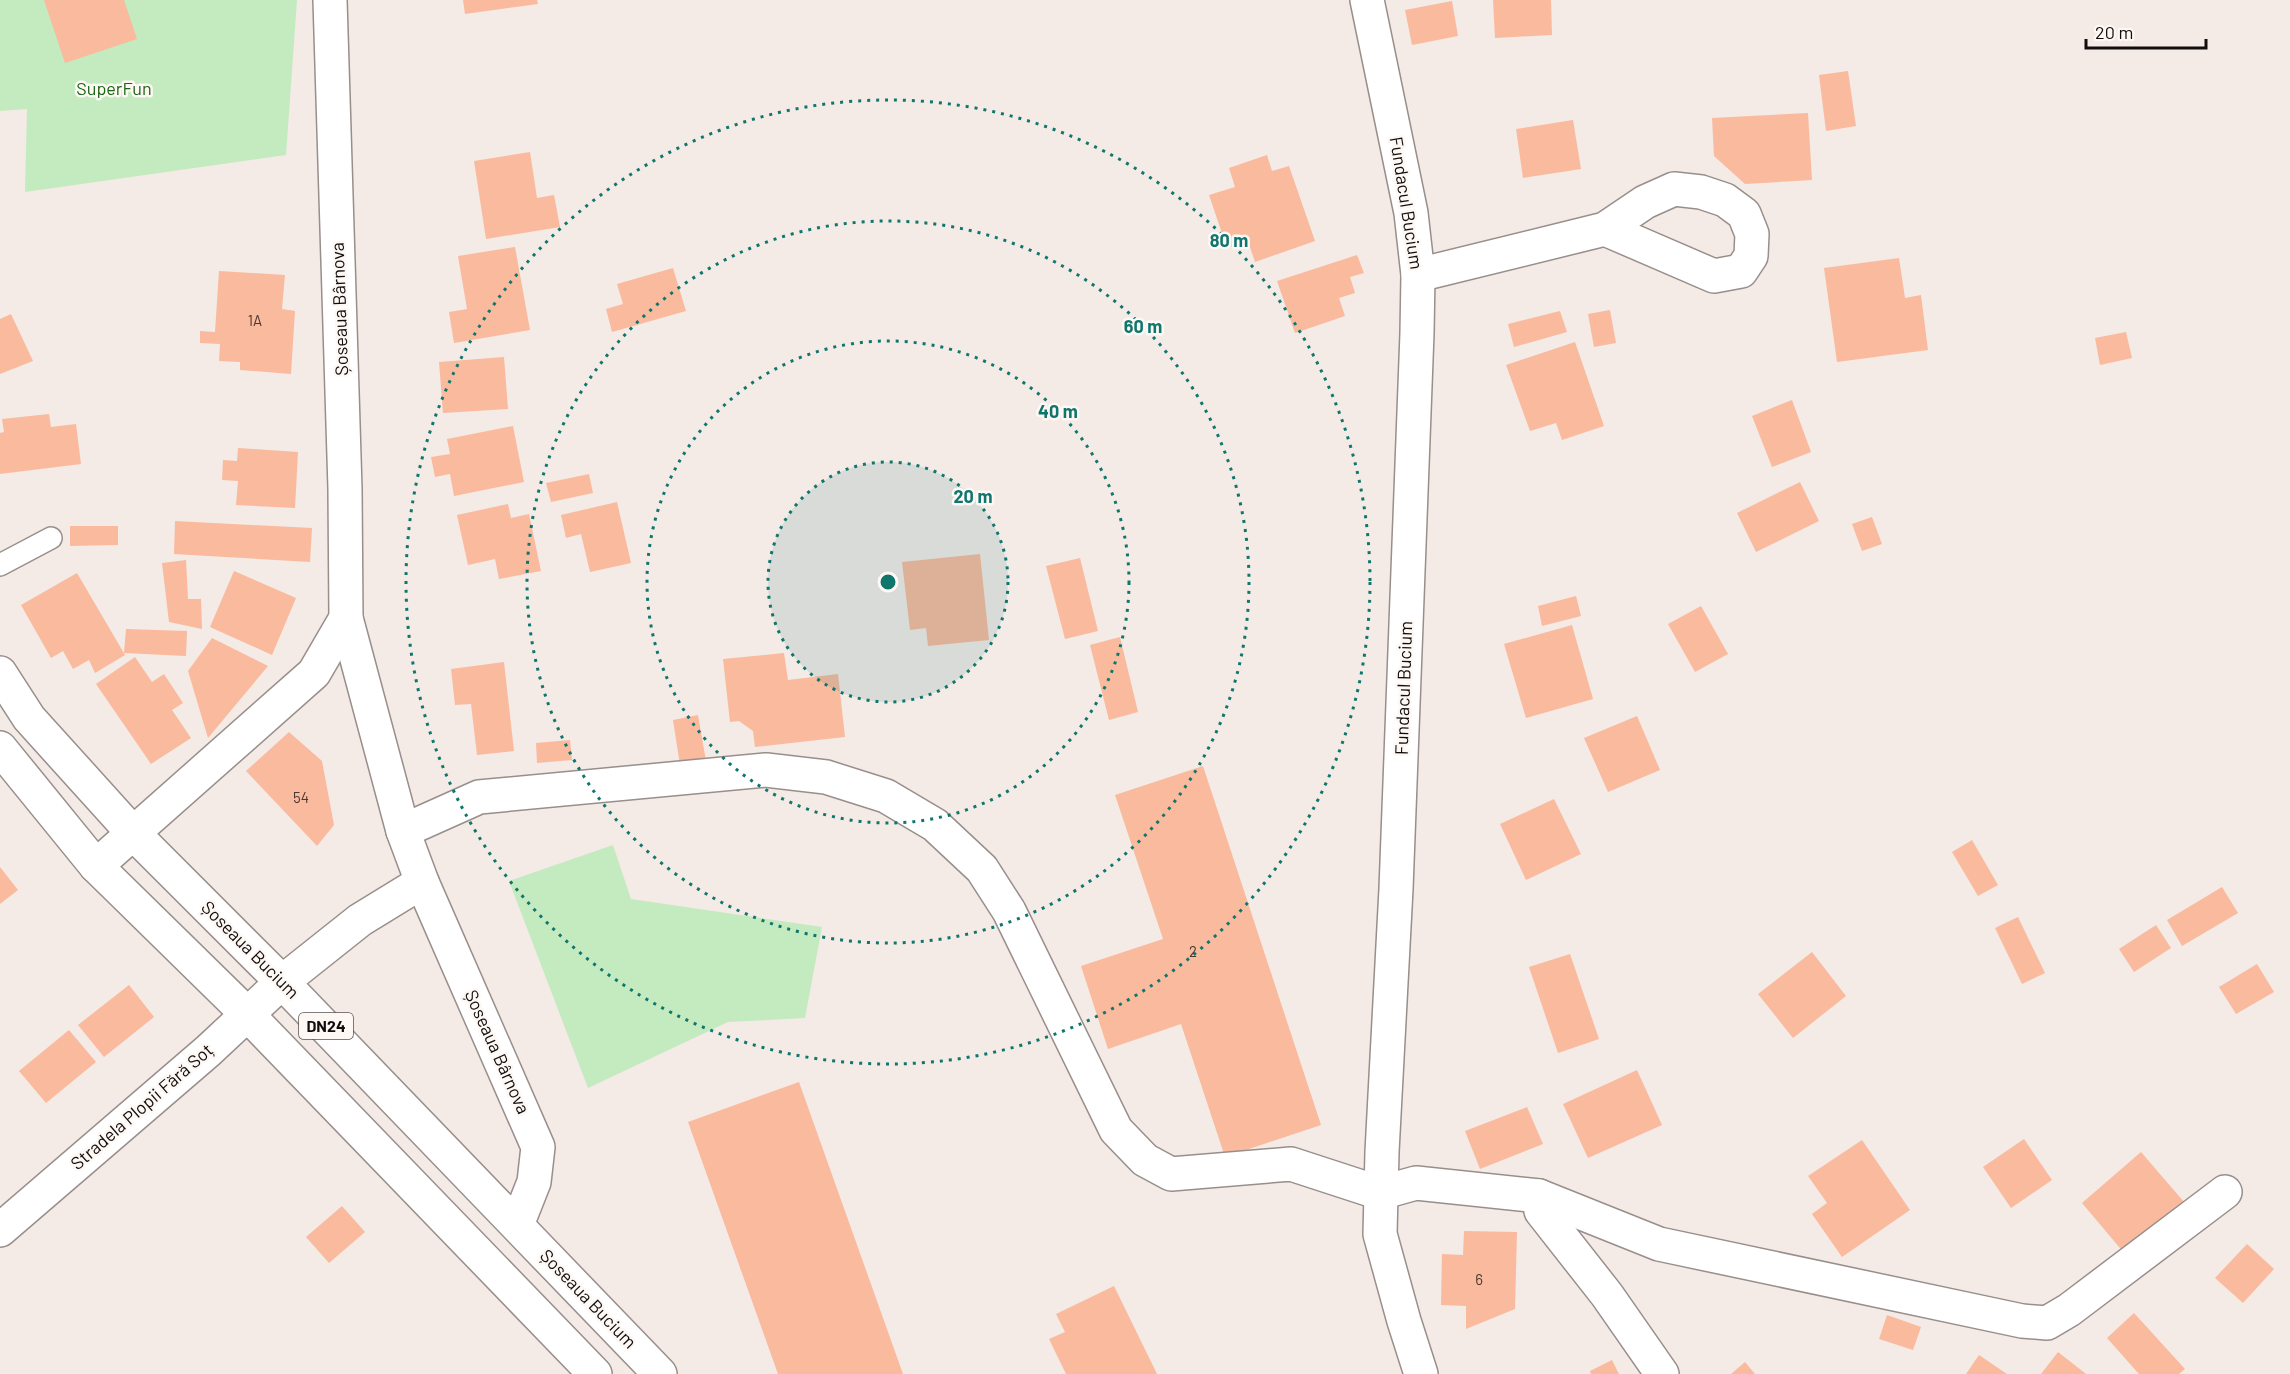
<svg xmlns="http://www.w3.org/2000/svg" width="2290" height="1374" font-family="Barlow,sans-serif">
<rect width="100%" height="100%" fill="#f4eae6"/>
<g fill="#c4eac0">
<polygon points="0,0 297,0 286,155 25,192 27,109 0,111"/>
<polygon points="613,845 631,899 822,927 805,1018 728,1022 588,1088 509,881"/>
</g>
<g fill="#faba9e">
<polygon points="44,0 124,0 137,39 65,63"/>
<polygon points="463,0 537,0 538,4 465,14"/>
<polygon points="1493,0 1551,0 1552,35 1495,38"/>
<polygon points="1452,1 1458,36 1412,45 1405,10"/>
<polygon points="1848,71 1856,126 1826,131 1819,75"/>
<polygon points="1808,113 1812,180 1745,184 1714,156 1712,118"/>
<polygon points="1573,120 1581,169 1523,178 1516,129"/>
<polygon points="530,152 537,198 554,195 560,227 486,239 474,161"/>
<polygon points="1267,155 1272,171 1289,166 1315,241 1255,262 1248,241 1227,248 1209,195 1235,187 1229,168"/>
<polygon points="515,247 530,330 454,343 449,312 467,309 458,256"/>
<polygon points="1357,255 1364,273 1350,277 1355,293 1339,298 1345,316 1295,333 1277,281"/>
<polygon points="1899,258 1905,298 1921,295 1928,350 1837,362 1824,268"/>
<polygon points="673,268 686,311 612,332 606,309 623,304 617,284"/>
<polygon points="219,271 285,275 282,309 295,311 291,374 240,370 240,362 219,361 220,344 200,343 200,331 215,332"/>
<polygon points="1610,310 1616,343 1594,347 1588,314"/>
<polygon points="1560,311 1567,332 1514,347 1508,324"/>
<polygon points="11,314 33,361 0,374 0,319"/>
<polygon points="2126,332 2132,358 2100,365 2095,338"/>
<polygon points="1575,342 1604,426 1562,440 1556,423 1530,431 1506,365"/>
<polygon points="504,357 508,409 443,413 439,362"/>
<polygon points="1792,400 1811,452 1772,467 1752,416"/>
<polygon points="49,414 51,427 76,424 81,464 0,474 0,433 4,432 2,419"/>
<polygon points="513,426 524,482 454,496 450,474 435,477 431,457 450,454 447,439"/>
<polygon points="238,448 298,452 295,508 236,505 238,481 222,480 223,460 237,461"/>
<polygon points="589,474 593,493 551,502 546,483"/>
<polygon points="1800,482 1819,521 1756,552 1737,513"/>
<polygon points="617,502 631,563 590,572 581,534 566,538 561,515"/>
<polygon points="508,504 511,518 529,514 541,571 499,579 495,559 468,565 457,515"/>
<polygon points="1872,517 1882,544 1862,551 1852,524"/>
<polygon points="175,521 312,528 310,562 174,554"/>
<polygon points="70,526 118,526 118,545 70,546"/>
<polygon points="980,554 989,640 928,646 926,628 910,630 902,562"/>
<polygon points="1080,558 1098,631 1065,639 1046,566"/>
<polygon points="186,560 188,599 201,599 202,629 169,622 162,563"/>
<polygon points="234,571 296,598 272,655 210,627"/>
<polygon points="77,573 125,655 95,673 89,660 73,669 63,651 51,658 21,605"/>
<polygon points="1576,596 1581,616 1542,626 1538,606"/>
<polygon points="1701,606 1728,654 1695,672 1668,624"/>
<polygon points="1572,625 1593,699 1526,718 1504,644"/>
<polygon points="126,629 187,631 186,656 124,653"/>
<polygon points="1120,637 1138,712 1109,720 1090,645"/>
<polygon points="212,638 268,666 208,738 188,671"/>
<polygon points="784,653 788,680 838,674 845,737 755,747 753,731 739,721 730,722 723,659"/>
<polygon points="135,657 152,682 164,674 183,703 172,710 191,738 151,764 96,684"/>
<polygon points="504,662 514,751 477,755 471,704 455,705 451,669"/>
<polygon points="698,715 706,761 680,765 673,720"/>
<polygon points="1637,716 1660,770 1608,792 1584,738"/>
<polygon points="289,732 322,761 334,825 317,846 246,771"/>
<polygon points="570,740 572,760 537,763 536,743"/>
<polygon points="1203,766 1321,1125 1225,1157 1181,1024 1108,1049 1081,966 1163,939 1115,795"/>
<polygon points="1554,799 1581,854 1526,880 1500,824"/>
<polygon points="1972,840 1998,885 1978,896 1952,852"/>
<polygon points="0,867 18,890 0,904"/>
<polygon points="2222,887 2238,913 2182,946 2167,920"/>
<polygon points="2018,917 2045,973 2022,984 1995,928"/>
<polygon points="2156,925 2171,948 2134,972 2119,949"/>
<polygon points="1812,952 1846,996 1793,1038 1758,994"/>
<polygon points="1570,954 1599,1039 1558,1053 1529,967"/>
<polygon points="2257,964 2274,992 2236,1014 2219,987"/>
<polygon points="129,985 154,1017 104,1057 78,1025"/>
<polygon points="69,1030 96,1062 46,1103 19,1071"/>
<polygon points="1637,1070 1662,1125 1588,1158 1563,1104"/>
<polygon points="799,1082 903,1374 778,1374 688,1122"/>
<polygon points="1527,1107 1543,1144 1480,1169 1465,1131"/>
<polygon points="2024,1139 2052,1180 2011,1208 1983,1167"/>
<polygon points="1862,1140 1910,1210 1842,1257 1812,1214 1827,1203 1808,1176"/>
<polygon points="2141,1152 2184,1202 2125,1254 2082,1203"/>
<polygon points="342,1206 365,1232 329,1263 306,1237"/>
<polygon points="1464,1231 1517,1232 1515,1309 1466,1329 1466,1306 1441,1305 1442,1254 1463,1255"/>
<polygon points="2247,1244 2274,1269 2243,1303 2215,1278"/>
<polygon points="1114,1286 1157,1374 1066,1374 1049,1339 1065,1332 1056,1314"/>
<polygon points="2134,1313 2185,1369 2179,1374 2139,1374 2107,1338"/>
<polygon points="1887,1315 1921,1327 1913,1350 1879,1339"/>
<polygon points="2058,1352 2086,1374 2041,1374"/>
<polygon points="1979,1355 2007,1374 1966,1374"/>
<polygon points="1612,1360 1619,1374 1591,1374 1590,1371"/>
<polygon points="1745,1362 1755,1374 1731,1374"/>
</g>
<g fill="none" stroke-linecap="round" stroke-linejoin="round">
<defs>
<polyline id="lane" points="0,565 51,538"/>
<g id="street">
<polyline points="1367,0 1411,213 1418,275 1417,333 1396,889 1382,1152 1380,1234 1404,1321 1421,1374"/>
<polyline points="1418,275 1605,229 1645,202 1674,189 1701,192 1725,200 1744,214 1752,234 1751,256 1741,271 1714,276 1605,229"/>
<polyline points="403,831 479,797 766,770 826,777 886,796 935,825 982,869 1009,911 1116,1130 1145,1160 1171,1174 1291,1164 1380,1193 1416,1183 1539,1196 1659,1244 2022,1321 2047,1323 2069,1310 2225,1192"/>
<polyline points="1539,1196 1541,1211 1607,1295 1662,1374"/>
<polyline points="0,1230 208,1051 282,982"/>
</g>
<g id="secondary">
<polyline points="330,0 345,489 346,618 403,831 422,882 538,1147 534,1182 517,1225"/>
<polyline points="96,866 314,673 346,618"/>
<polyline points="282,982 360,920 422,882"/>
</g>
<g id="primary">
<polyline points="0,673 29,718 132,832 282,982 660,1374"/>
<polyline points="0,748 96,866 247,1014 595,1374"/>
</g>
</defs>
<use href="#lane" stroke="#988e8b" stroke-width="24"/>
<use href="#street" stroke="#988e8b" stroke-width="36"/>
<use href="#secondary" stroke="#988e8b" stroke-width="36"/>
<use href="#primary" stroke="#988e8b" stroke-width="36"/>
<use href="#lane" stroke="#fff" stroke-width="21"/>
<use href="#street" stroke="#fff" stroke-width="33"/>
<use href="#secondary" stroke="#fff" stroke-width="33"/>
<use href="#primary" stroke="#fff" stroke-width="33"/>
</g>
<circle cx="888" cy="582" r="120" fill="#0f766e" fill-opacity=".12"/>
<g fill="none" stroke="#0f766e" stroke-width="3" stroke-dasharray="3 6">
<circle cx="888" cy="582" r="120"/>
<circle cx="888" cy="582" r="241"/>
<circle cx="888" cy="582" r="361"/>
<circle cx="888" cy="582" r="482"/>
</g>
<g text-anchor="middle" stroke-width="5" stroke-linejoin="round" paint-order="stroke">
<g font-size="15" fill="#4a3830">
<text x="255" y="326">1A</text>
<text x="301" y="803">54</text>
<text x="1193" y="957">2</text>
<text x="1479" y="1285">6</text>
</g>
<rect fill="#fef8f5" stroke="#575452" stroke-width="1.5" x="299" y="1013" width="54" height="26" rx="4.5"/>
<g font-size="16" font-weight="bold" fill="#100d0c">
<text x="326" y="1032">DN24</text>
</g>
<g font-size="18" fill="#196616" stroke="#fef8f5">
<text x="114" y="95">SuperFun</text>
</g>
<g font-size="18" fill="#100d0c" stroke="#fef8f5">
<text transform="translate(1406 203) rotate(81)" y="6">Fundacul Bucium</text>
<text transform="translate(340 309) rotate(-92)" y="6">Șoseaua Bârnova</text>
<text transform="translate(1404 688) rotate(-88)" y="6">Fundacul Bucium</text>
<text transform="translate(250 950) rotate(45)" y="6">Șoseaua Bucium</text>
<text transform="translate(497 1052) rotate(66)" y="6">Șoseaua Bârnova</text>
<text transform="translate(142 1107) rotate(-41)" y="6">Stradela Plopii Fără Soț</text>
<text transform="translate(588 1299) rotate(46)" y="6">Șoseaua Bucium</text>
</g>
</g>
<circle cx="888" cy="582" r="9" fill="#0f766e" stroke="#fef8f5" stroke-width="3"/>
<g font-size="18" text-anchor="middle" font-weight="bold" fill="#0f766e" stroke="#fef8f5" stroke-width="5" stroke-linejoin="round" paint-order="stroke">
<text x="1229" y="247">80 m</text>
<text x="1143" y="333">60 m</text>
<text x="1058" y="418">40 m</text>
<text x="973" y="503">20 m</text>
</g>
<path d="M2086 39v9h120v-9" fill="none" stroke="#100d0c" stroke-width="3"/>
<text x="2095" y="39" font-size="18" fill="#100d0c" stroke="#fef8f5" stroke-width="4.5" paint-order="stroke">20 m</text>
</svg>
